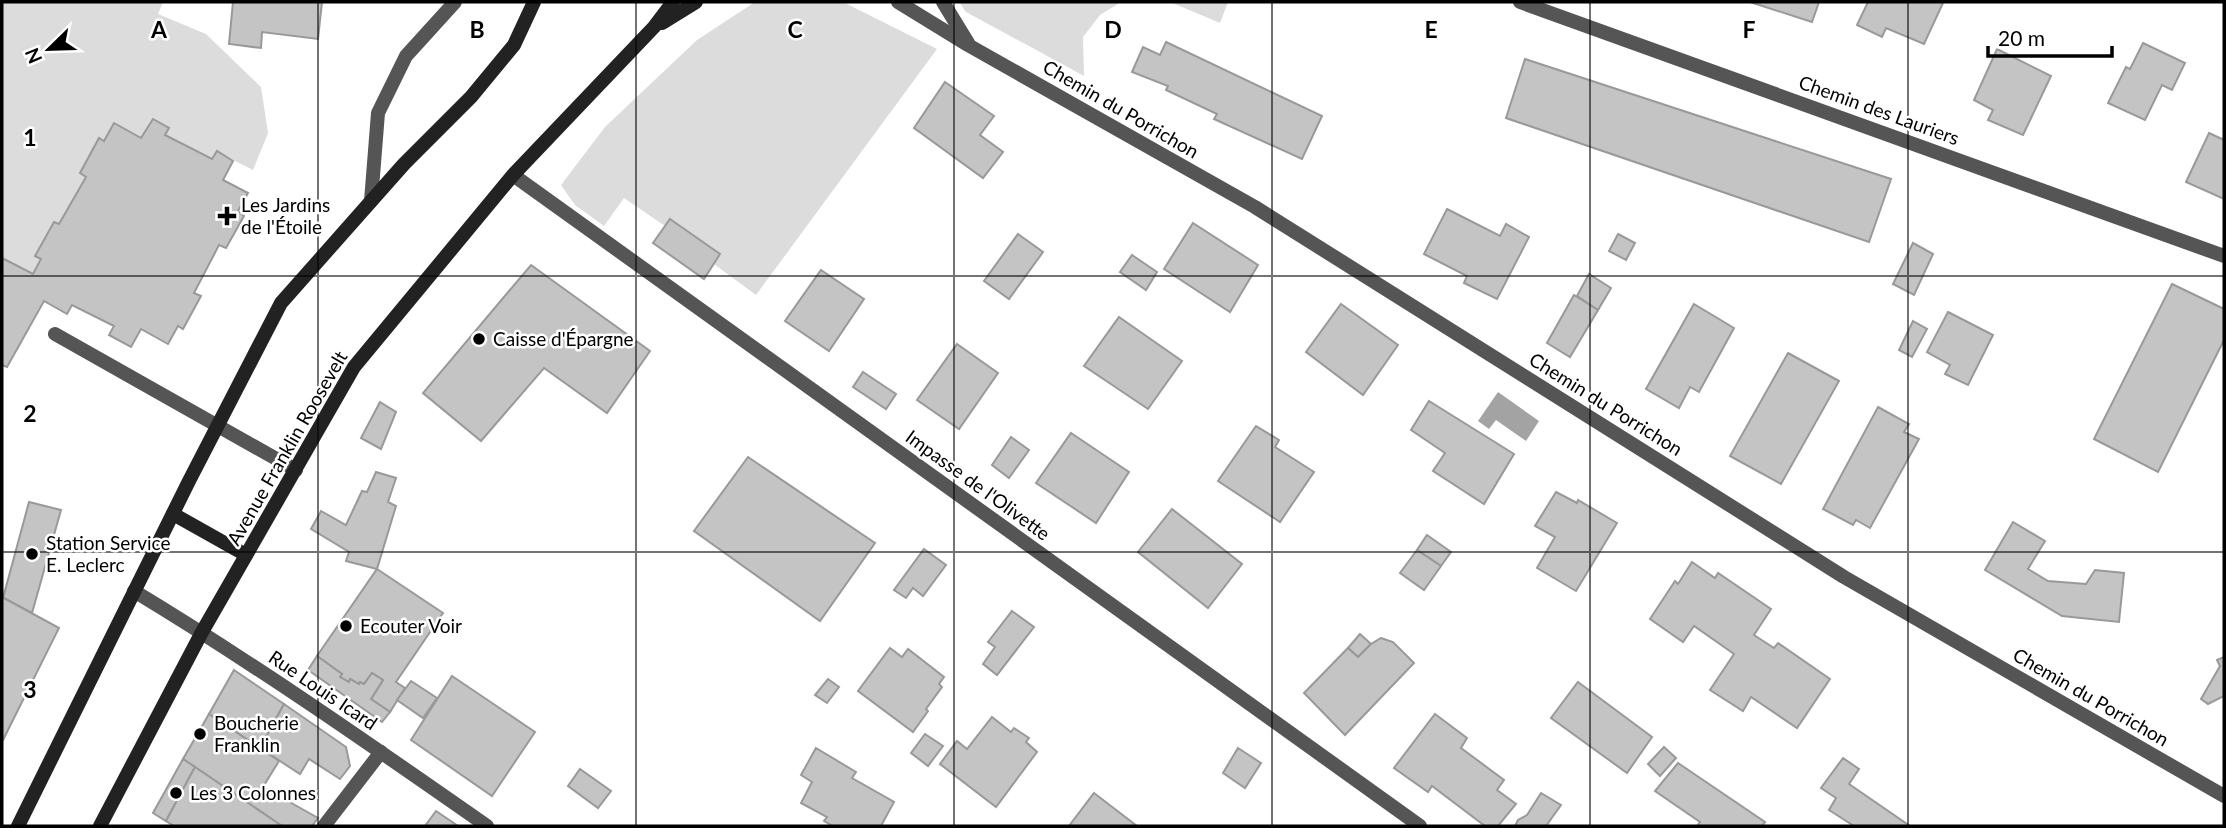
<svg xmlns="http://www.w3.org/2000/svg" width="2226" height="828" font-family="Lato,sans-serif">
<rect width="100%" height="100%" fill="#fff"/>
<g fill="#dcdcdc">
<polygon points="2,2 163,2 158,14 206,34 261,87 268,133 253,170 217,152 212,159 165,135 169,128 153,119 141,138 114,124 59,224 54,222 35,256 41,259 33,274 2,258"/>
<polygon points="755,2 843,2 937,49 756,295 714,264 720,254 665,226 624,198 604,226 575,205 561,185 605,127 697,40"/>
<polygon points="959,2 1121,2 1100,15 1083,37 1084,76 966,12"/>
<polygon points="1170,2 1228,2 1220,23"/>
</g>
<polygon fill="#a3a3a3" points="1498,392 1539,421 1526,441 1496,420 1489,429 1478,421"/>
<g fill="#c4c4c4" stroke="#999" stroke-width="2">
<polygon points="233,2 322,2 318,39 262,32 261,48 229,44"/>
<polygon points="1750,2 1819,2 1812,22"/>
<polygon points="1868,2 1941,2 1943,3 1924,44 1886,28 1882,37 1857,25"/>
<polygon points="1166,42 1322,116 1302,159 1214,119 1217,114 1166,90 1168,86 1132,72 1143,47 1160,55"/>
<polygon points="2143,43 2185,63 2172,90 2162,85 2145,120 2108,103 2126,67 2130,69"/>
<polygon points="1997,49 2051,76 2023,135 1988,120 1993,110 1974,100"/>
<polygon points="1525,59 1891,179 1869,242 1506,118"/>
<polygon points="945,82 994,116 980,135 1003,152 983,178 914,128"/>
<polygon points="153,119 169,128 165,135 212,159 217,151 233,161 223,180 248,193 238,211 244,216 226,248 219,245 194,293 201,296 183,329 178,326 168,344 141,329 131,347 109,335 114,326 72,305 67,314 44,301 7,367 2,365 2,258 33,274 41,259 35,256 54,222 59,224 86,177 80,173 99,138 104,141 114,123 141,138"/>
<polygon points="2209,133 2224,140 2224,199 2186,182"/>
<polygon points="1447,209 1500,236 1506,224 1529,237 1497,299 1464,283 1467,276 1424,254"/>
<polygon points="670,219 720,254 704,279 653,243"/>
<polygon points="1193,223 1258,265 1230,312 1164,269"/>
<polygon points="1018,234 1043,252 1009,299 984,281"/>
<polygon points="1618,234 1635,243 1626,260 1609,251"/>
<polygon points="1913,243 1933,254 1914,295 1893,284"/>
<polygon points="1132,255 1157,272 1146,290 1120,272"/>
<polygon points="531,265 650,351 607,413 544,368 481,441 423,393"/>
<polygon points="821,270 864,299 829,351 785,321"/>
<polygon points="1589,274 1611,288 1598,310 1577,296"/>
<polygon points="2172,284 2224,309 2224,340 2158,472 2094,439"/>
<polygon points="1574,295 1598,310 1570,357 1547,343"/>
<polygon points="1341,304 1398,345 1363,395 1306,352"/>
<polygon points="1694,304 1734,328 1699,392 1690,387 1679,408 1646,389"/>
<polygon points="1948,312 1993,335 1968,385 1945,374 1950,365 1927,352"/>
<polygon points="1119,317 1182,361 1148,409 1084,366"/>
<polygon points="1913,321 1927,329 1912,357 1899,350"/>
<polygon points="957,344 998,373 959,429 917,400"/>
<polygon points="1788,353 1839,381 1781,484 1730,456"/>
<polygon points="863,372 896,394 886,409 853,387"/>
<polygon points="1429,401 1514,454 1484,504 1433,471 1445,453 1411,430"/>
<polygon points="380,402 396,412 381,449 361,438"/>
<polygon points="1878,407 1909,424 1904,432 1919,439 1870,528 1856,520 1853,525 1823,509"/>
<polygon points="1256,426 1279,440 1275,447 1314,472 1280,522 1218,481"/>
<polygon points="1071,433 1129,472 1096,523 1036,483"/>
<polygon points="1011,437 1029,450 1009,478 992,465"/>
<polygon points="748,457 875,543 820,621 694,531"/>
<polygon points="376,472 396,478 388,502 396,506 377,569 346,561 349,552 311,529 321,511 346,525 362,491 367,492"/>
<polygon points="1556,492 1577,503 1578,500 1617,523 1576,591 1537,568 1555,537 1535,526"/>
<polygon points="29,502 61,510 32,613 3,598"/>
<polygon points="1172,509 1242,564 1208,608 1138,552"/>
<polygon points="2013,522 2045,541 2028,569 2048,581 2086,584 2095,570 2124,573 2119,622 2062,616 1985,570"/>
<polygon points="1427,535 1451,552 1441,566 1417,550"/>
<polygon points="924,549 946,565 923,596 913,588 906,598 894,590"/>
<polygon points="1417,550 1441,566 1424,590 1400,573"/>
<polygon points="1692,562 1715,578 1718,573 1771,609 1754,635 1774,648 1778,643 1830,679 1797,728 1751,697 1743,711 1710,690 1734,654 1694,626 1683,642 1650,619 1675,581 1678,584"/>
<polygon points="377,569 443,613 396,682 405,688 390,712 371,699 383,680 372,673 364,684 360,682 359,684 350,679 349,682 340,677 342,674 317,656"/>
<polygon points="2,597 59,628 2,742"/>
<polygon points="1012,611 1034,627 997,675 983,664 995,647 988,642"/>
<polygon points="1360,634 1371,644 1358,657 1348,648"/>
<polygon points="1381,638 1393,642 1414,663 1345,735 1304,693 1348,648 1358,657 1371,644"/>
<polygon points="890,648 902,657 908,649 944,677 939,684 942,687 926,709 928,711 913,732 858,691"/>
<polygon points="317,656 342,674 340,677 349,682 350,679 359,684 360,682 364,684 372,673 383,680 371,699 390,712 382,722 308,670"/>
<polygon points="2224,657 2224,696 2208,704 2201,699 2220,666 2217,660"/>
<polygon points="234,670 284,704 260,748 209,714"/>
<polygon points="452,676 535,732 492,796 411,740"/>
<polygon points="828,679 839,687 827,703 815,695"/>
<polygon points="411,681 437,698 423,718 397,700"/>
<polygon points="1578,682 1652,737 1627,773 1551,718"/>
<polygon points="284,704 346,747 350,766 340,779 309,759 300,774 260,748"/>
<polygon points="209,714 279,761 263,787 318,818 312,826 282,826 183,759"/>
<polygon points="1435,714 1467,738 1461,748 1504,780 1497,790 1516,804 1498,826 1485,826 1432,786 1428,792 1394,768"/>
<polygon points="992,717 1011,732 1014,728 1029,738 1026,742 1037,752 996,807 940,764 957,741 967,749"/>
<polygon points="925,734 943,746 928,766 911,753"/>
<polygon points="1664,747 1676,758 1660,776 1648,764"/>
<polygon points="816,748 856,772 852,778 894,802 881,826 833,826 824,821 827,817 801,803 812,782 801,775"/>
<polygon points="1238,748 1261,763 1245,788 1223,773"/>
<polygon points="1843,758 1859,769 1849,784 1910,826 1854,826 1829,810 1836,798 1821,788"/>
<polygon points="183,759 195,767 166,821 153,813"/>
<polygon points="1678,763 1765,822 1762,826 1697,826 1700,822 1655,791"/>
<polygon points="195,767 282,826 174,826 166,821"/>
<polygon points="580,769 611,791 598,808 568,786"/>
<polygon points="1094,793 1137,826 1069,826"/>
<polygon points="1541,793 1561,805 1546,826 1515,826 1518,820 1527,815"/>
<polygon points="436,811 458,826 425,826"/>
</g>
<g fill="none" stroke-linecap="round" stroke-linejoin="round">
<g stroke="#555" stroke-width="14">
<polyline points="371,201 378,113 406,56 455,2"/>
<polyline points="55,334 296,470"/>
</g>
<g stroke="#555" stroke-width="14">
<polyline points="898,2 968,45 1255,207 1844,577 2224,796"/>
<polyline points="943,2 968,43"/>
<polyline points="1520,2 2224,256"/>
<polyline points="513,175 1420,826"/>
<path d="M134,591C255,664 371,745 487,826"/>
<polyline points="324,826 381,752"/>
</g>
<g stroke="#222" stroke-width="14">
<polyline points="662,23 696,2"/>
<polyline points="173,514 246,555"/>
<polyline points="18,826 189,481 281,303 404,164 471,97 514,45 534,2"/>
<polyline points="100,826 202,632 354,367 513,175 654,27 673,2"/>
</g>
</g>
<path fill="none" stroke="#000" stroke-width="2" stroke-opacity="0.55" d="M318,2V826M636,2V826M954,2V826M1272,2V826M1590,2V826M1908,2V826M2,276H2224M2,552H2224"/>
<g fill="#000" stroke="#fff" stroke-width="2.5">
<path d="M223.5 205.5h7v7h7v7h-7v7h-7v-7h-7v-7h7z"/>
<circle cx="479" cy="339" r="7"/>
<circle cx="32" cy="554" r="7"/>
<circle cx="346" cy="626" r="7"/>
<circle cx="200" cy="734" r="7"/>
<circle cx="176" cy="793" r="7"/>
</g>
<g text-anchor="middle" stroke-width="5" stroke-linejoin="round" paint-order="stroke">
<g font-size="19" fill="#000" stroke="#fff">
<text transform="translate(1121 109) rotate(30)" y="7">Chemin du Porrichon</text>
<text transform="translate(1879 110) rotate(20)" y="7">Chemin des Lauriers</text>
<text transform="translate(1606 404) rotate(32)" y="7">Chemin du Porrichon</text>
<text transform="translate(287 448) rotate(-60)" y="7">Avenue Franklin Roosevelt</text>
<text transform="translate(978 485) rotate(36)" y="7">Impasse de l'Olivette</text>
<text transform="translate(323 690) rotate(34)" y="7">Rue Louis Icard</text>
<text transform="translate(2091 697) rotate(30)" y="7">Chemin du Porrichon</text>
</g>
<g font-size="19" fill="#000" stroke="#fff" text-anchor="start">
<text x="241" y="212">Les Jardins<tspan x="241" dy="22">de l'Étoile</tspan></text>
<text x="493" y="346">Caisse d'Épargne</text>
<text x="46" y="550">Station Service<tspan x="46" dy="22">E. Leclerc</tspan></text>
<text x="360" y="633">Ecouter Voir</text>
<text x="214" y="730">Boucherie<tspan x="214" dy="22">Franklin</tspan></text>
<text x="190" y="800">Les 3 Colonnes</text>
</g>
</g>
<g font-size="23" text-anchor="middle" font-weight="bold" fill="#000" stroke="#fff" stroke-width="5" stroke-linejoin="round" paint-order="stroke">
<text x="159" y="38">A</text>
<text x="477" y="38">B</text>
<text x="795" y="38">C</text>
<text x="1113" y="38">D</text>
<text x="1431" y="38">E</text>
<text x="1749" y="38">F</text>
<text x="30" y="146">1</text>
<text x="30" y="422">2</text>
<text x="30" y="698">3</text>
</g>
<rect width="2226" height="828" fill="none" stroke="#000000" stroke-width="7"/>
<g transform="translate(49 49) rotate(247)" stroke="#ffffff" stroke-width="5" paint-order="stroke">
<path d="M0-5L12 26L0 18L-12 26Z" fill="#000000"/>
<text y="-10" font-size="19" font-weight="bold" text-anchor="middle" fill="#000000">N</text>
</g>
<path d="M1988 46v10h124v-10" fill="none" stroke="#000000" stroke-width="3.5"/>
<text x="1998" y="46" font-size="21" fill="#000000" stroke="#ffffff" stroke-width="5" paint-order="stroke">20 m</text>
</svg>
